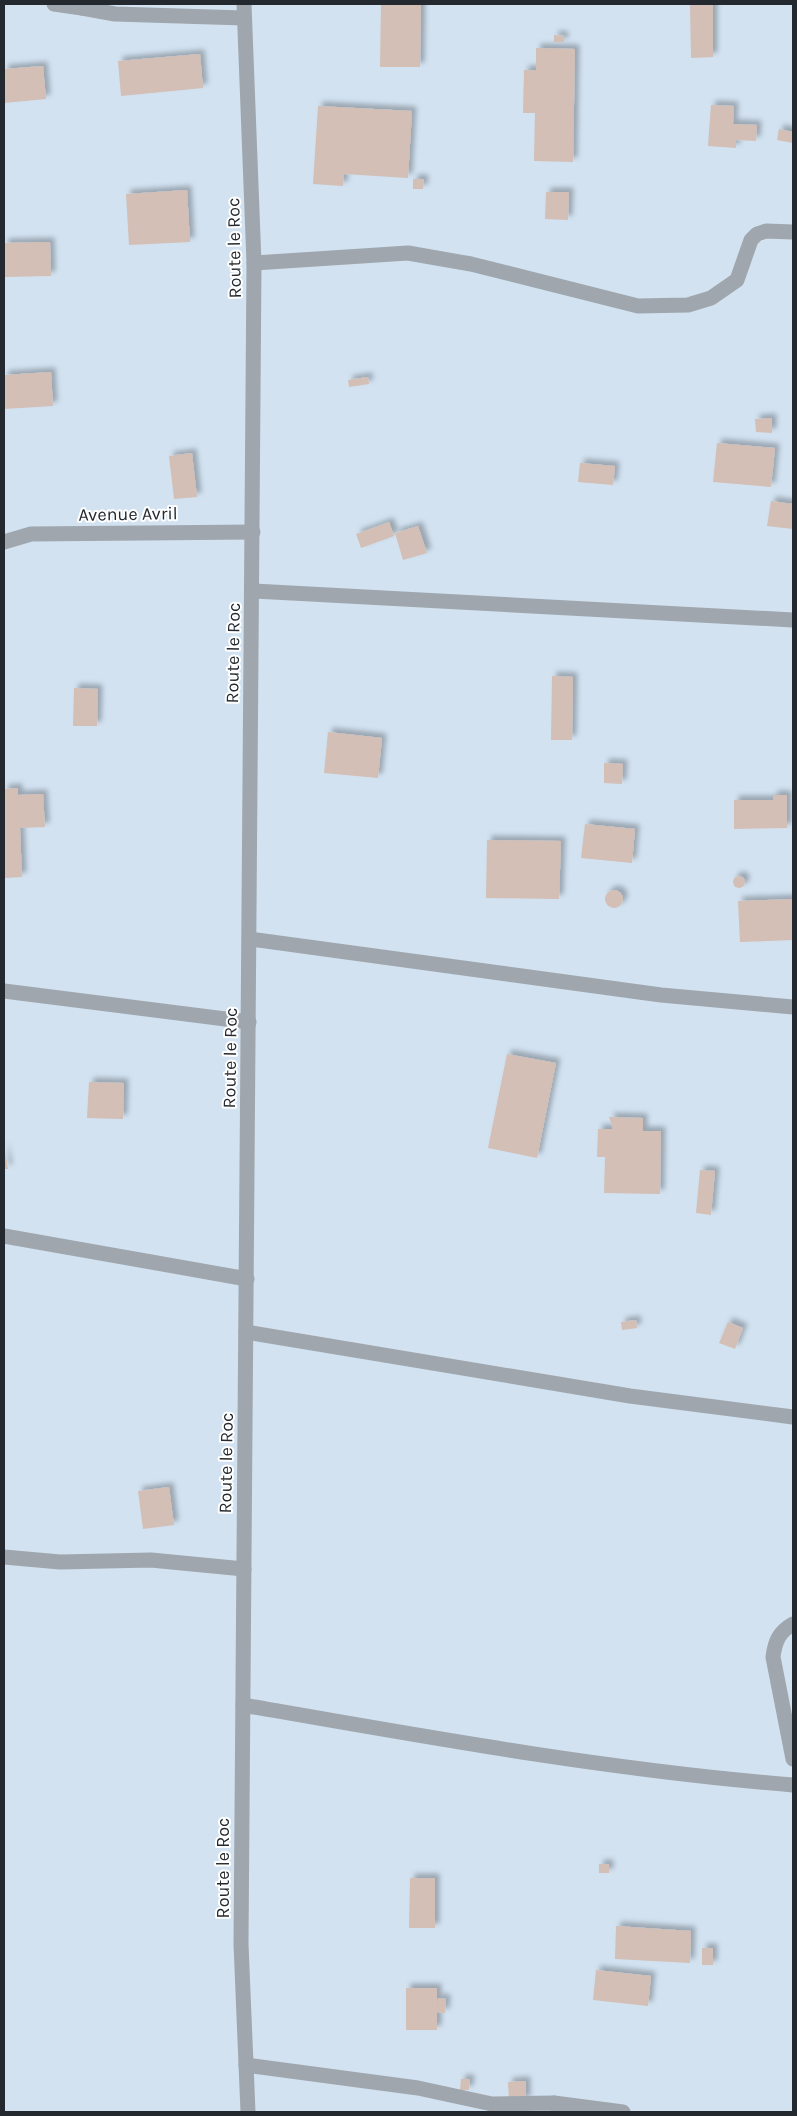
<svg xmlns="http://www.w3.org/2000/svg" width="797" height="2116" font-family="Karla,sans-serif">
<defs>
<filter id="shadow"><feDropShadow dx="4.5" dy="-4.5" stdDeviation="2.5" flood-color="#0004"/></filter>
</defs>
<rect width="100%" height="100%" fill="#d2e2f1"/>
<g fill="#d3bfb5" filter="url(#shadow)">
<polygon points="381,4 421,4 420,67 380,67"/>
<polygon points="690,4 713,4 713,57 691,58"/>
<polygon points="554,35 564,36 564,42 554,42"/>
<polygon points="536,48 575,49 573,162 534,161 535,113 523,113 524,70 536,70"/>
<polygon points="200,54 203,88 121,96 118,61"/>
<polygon points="43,66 46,99 4,103 4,69"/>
<polygon points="711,105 734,106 733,124 757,125 756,141 736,140 736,148 708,146"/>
<polygon points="318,106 412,111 408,178 344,174 343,186 313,184"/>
<polygon points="779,129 793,132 793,143 777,140"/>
<polygon points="413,179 424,179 423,189 413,189"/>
<polygon points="187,190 190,242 129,245 126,194"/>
<polygon points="546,192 569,192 568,220 545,219"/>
<polygon points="50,242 51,276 4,277 4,243"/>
<polygon points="51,372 53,406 4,409 4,375"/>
<polygon points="368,377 369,384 349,387 348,380"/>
<polygon points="772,418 772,433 756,432 755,419"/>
<polygon points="717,443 775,448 771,487 713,482"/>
<polygon points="192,453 197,497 174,499 169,456"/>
<polygon points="580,463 615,466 613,485 578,482"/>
<polygon points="771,501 793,504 793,529 767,526"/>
<polygon points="389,522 394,536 361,548 356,534"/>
<polygon points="418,526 427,553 403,560 395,533"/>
<polygon points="552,676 573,677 572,740 551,740"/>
<polygon points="74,688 98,689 97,726 73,726"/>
<polygon points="328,732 382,738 378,778 324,773"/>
<polygon points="604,763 623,764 622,784 604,783"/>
<polygon points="18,788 18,795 43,794 45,827 20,828 22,877 4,878 4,789"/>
<polygon points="773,795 787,795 787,828 734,829 734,800 773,800"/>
<polygon points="585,824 635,829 632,863 581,858"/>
<polygon points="487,840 561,841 559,899 486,898"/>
<circle cx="739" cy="882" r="6"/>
<circle cx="614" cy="899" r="9"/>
<polygon points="793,899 793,940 740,942 738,901"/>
<polygon points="507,1054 556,1063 537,1158 488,1148"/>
<polygon points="89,1082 124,1083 123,1119 87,1118"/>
<polygon points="609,1117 643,1118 643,1131 661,1131 660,1194 604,1193 605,1157 597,1157 598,1129 613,1129"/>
<polygon points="4,1146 8,1169 4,1169"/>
<polygon points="700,1170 715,1171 711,1215 696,1213"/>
<polygon points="636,1320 637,1328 622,1330 621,1322"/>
<polygon points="728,1322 743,1328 735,1349 719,1343"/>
<polygon points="169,1487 174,1525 143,1529 138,1491"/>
<rect x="599" y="1864" width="10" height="9"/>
<polygon points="410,1878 435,1878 435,1928 409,1928"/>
<polygon points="616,1926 691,1931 690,1963 615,1959"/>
<rect x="702" y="1948" width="11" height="17"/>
<polygon points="596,1970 651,1976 648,2006 593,2000"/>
<polygon points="406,1988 437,1988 437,2009 438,1998 446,1999 445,2013 437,2012 437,2030 406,2030"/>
<polygon points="461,2079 470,2079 469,2090 460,2090"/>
<polygon points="526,2081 526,2101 509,2101 508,2082"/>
</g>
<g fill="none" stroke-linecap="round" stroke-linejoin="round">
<g stroke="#9fa6ad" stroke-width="15">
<polyline points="54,4 82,8"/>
<polyline points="82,4 82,8 115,14 244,18"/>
<polyline points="244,4 254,263 241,1944 248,2112"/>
<polyline points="254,263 408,253 471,264 638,306 688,305 711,298 737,280 751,240 757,234 766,231 793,232"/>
<polyline points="4,542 31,534 253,532"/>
<polyline points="253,591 793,620"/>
<polyline points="250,939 661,995 793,1007"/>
<polyline points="4,991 249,1022"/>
<polyline points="4,1236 247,1279"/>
<polyline points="246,1332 630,1396 793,1417"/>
<polyline points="4,1557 60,1562 151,1560 244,1569"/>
<path d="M793,1624C779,1632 775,1641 773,1657L793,1759"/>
<path d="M243,1705C426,1737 608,1770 793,1785"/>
<polyline points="246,2065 418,2088 492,2104 554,2103 561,2112"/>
<polyline points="554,2103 623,2112"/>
</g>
</g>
<g text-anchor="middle" stroke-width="4" stroke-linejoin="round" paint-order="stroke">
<g font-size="18" fill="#23292e" stroke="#fff">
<text transform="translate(234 248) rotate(-91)" y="6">Route le Roc</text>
<text transform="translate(128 514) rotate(-1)" y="6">Avenue Avril</text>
<text transform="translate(233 653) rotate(-89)" y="6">Route le Roc</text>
<text transform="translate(230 1058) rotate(-89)" y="6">Route le Roc</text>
<text transform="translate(226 1463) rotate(-89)" y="6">Route le Roc</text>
<text transform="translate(223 1868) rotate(-90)" y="6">Route le Roc</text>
</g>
</g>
<rect width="797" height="2116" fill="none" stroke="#23292e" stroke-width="10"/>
</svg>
